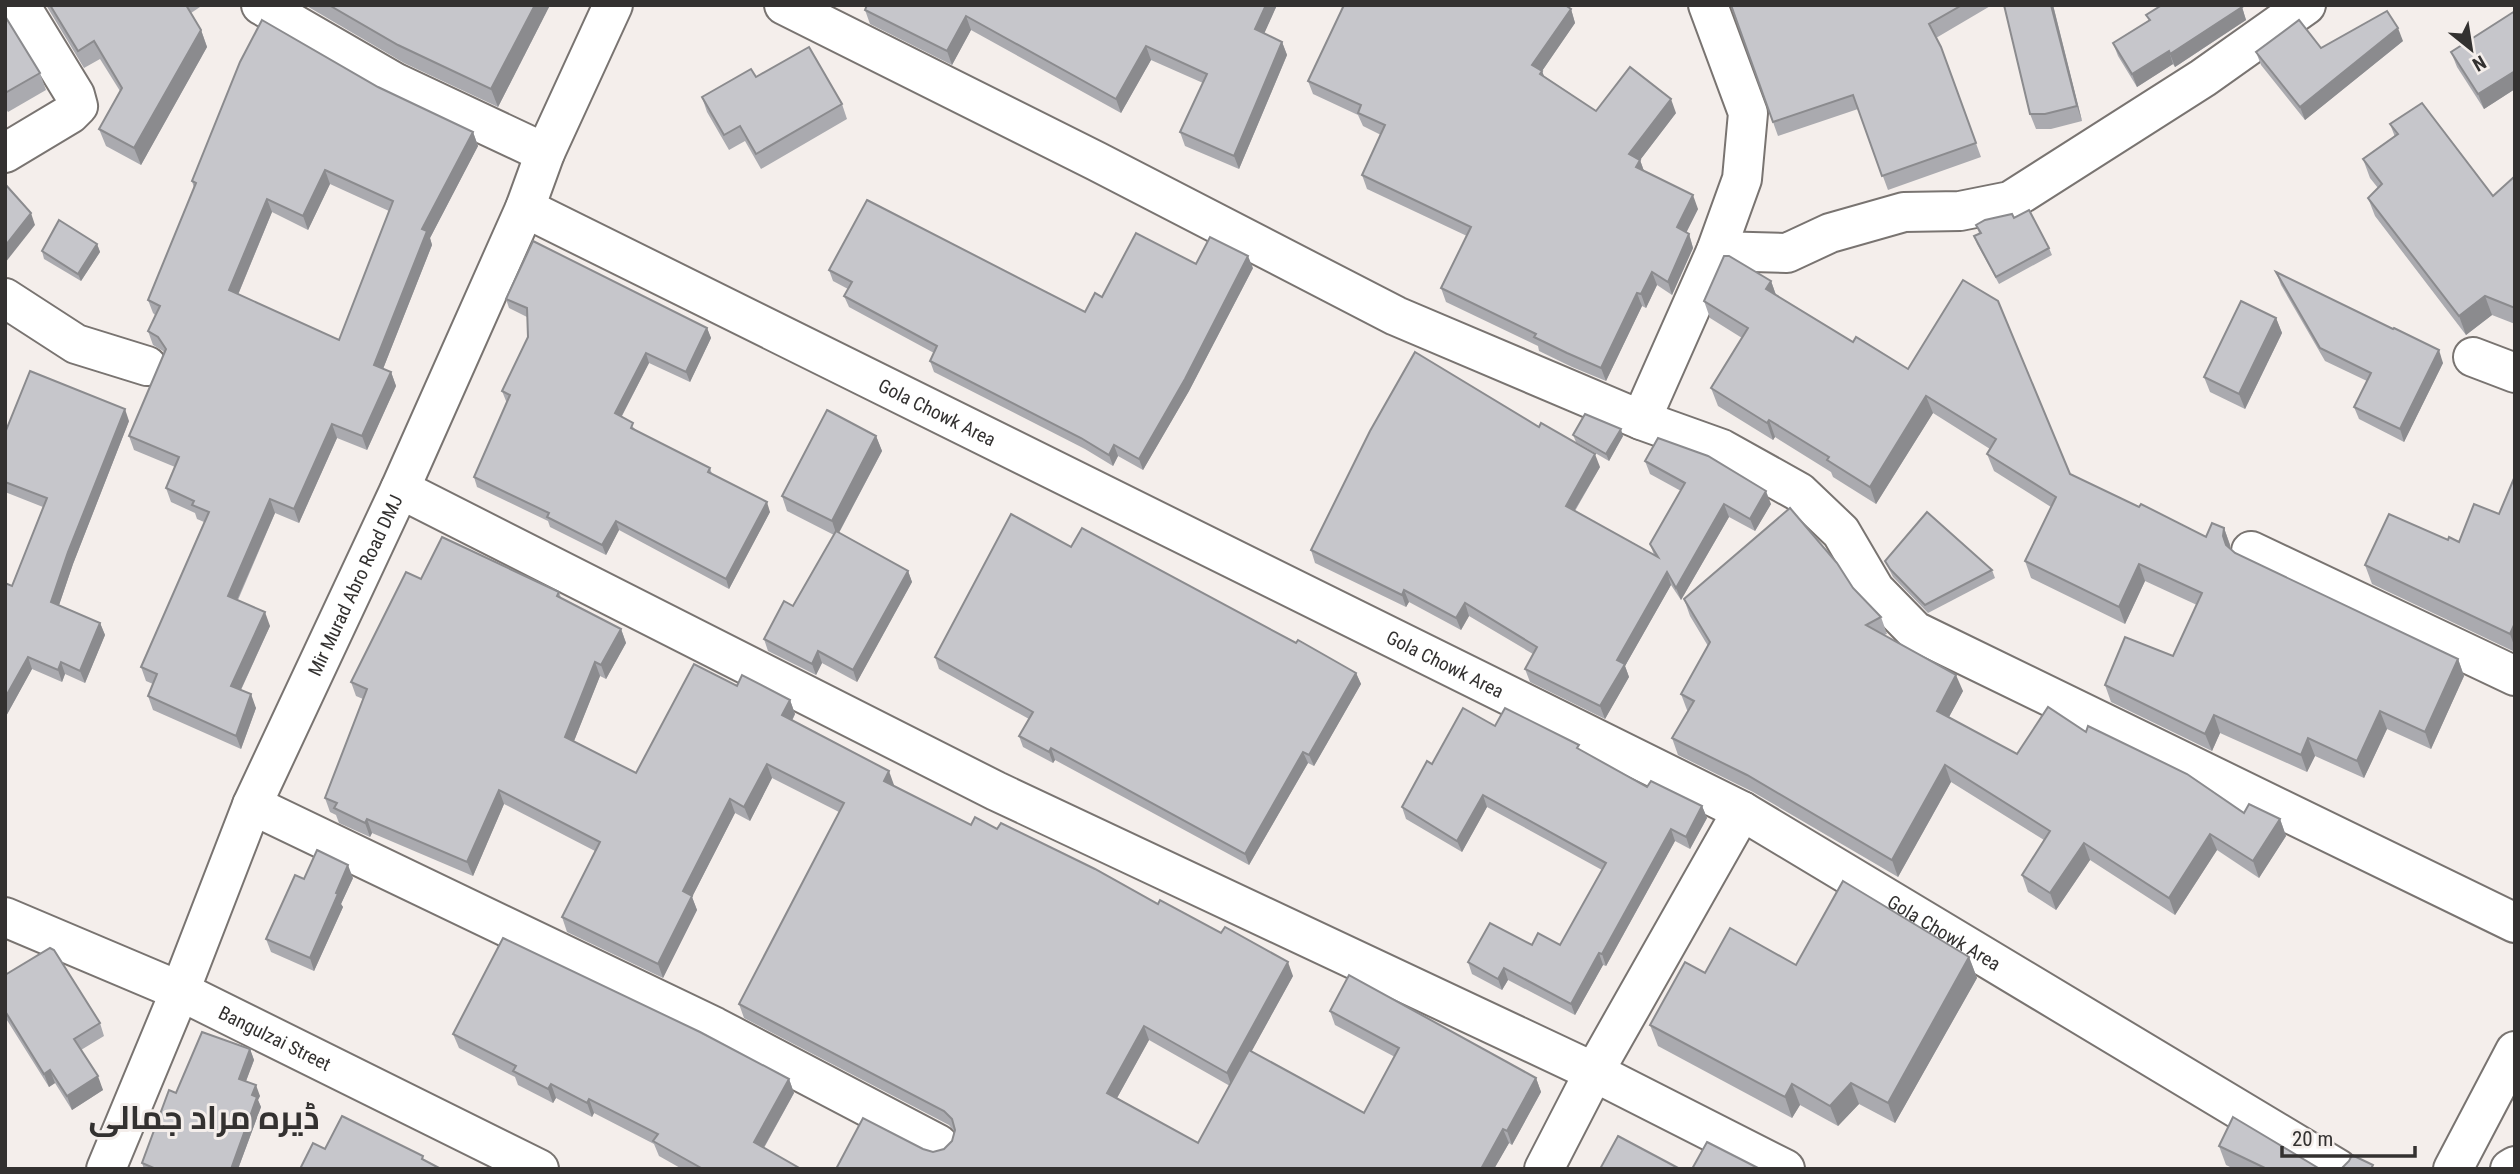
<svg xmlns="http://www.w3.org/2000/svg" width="2520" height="1174" font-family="'Roboto Condensed',Cairo,sans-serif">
<rect width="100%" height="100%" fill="#f4eeeb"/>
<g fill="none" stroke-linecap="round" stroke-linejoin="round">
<defs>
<g id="street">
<polyline points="261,5 394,82 545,153"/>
<polyline points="784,5 1096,161 1396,316 1641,420 1716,251 1742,179 1748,113 1708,5"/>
<polyline points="5,153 70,114 78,106 75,95 20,5"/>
<path id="s1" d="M525,208L1742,811L2338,1169"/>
<polyline points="1716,251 1787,253 1830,233 1904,212 1960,211 2010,201 2203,78 2306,5"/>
<polyline points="5,298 76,344 147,366"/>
<polyline points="2473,357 2515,373"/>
<polyline points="1641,420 1722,449 1799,492 1841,532 1875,590 1915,631 2515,923"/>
<polyline points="400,489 996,791 1594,1072 1785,1169"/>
<polyline points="2251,551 2515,676"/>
<polyline points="252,805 715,1027 938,1144"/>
<path id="s2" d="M5,917L180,991L539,1169"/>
<path id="s3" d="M106,1169L180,991L252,805L400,489L525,208L545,153L613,5"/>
<polyline points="1544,1169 1594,1072 1742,811"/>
<polyline points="2453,1169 2515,1051"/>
<polyline points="2510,1169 2515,1166"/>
</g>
</defs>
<use href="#street" stroke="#797471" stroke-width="42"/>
<use href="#street" stroke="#fff" stroke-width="38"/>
</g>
<g fill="#aaaaaf" fill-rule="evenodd">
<polygon points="46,5 203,5 191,13 201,30 207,47 141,165 106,146 99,129 120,91 100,59 84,68"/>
<polygon points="305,5 550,5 498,107 404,63"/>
<polygon points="1277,5 1264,33 1282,42 1287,55 1239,169 1185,146 1180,132 1203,83 1151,60 1121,113 971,30 952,65 870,24 865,10"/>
<polygon points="1338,5 1565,5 1571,9 1575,23 1542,71 1544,76 1596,111 1676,113 1640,160 1644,171 1698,209 1686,233 1689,234 1693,248 1672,295 1657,285 1646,308 1642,306 1606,381 1572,367 1539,351 1538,346 1446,302 1441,288 1467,236 1367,189 1362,175 1381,135 1363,126 1358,115 1313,94 1308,81 1343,8"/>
<polygon points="1731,5 1992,5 1936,38 1941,47 1981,157 1888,190 1858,109 1778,136"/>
<polygon points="2053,5 2082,121 2051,129 2036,129 2030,114"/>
<polygon points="2242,7 2246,20 2175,67 2173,64 2137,87 2118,56 2113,43 2149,21 2146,15"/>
<polygon points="2515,11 2515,89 2484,109 2457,67 2451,52"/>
<polygon points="5,16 40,73 46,90 8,112 5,107"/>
<polygon points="2403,41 2305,120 2261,65 2256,52 2321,48"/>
<polygon points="756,77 842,104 847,119 761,169 745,141 729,150 707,112 702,97"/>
<path d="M378,87L473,132L478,146L430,238L432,245L383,369L391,372L396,386L367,450L337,438L299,523L275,513L238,600L270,626L241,690L256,708L241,749L153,710L148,696L153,684L146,681L141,667L204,522L197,519L195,513L171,502L166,488L175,467L134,450L129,436L164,353L163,351L153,345L148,331L155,315L153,313L148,300L194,188L192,181ZM330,184L389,211L339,340L238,295L272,212L308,230Z"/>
<polygon points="2390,124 2493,196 2515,176 2515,324 2492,315 2466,335 2375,216 2368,198 2378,188 2370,178 2363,159 2395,137"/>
<polygon points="1976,225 2049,248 2052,255 1999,284 1977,244 1974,236 1979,233"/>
<polygon points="97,244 100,252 81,281 44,259 42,251"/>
<polygon points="1196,264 1253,268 1189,391 1143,470 1118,456 1113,466 1085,449 934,372 930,361 934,353 849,307 844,296 848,289 833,281 829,270 1085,312 1102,297"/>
<polygon points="2276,272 2443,363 2404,442 2359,419 2354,407 2367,381 2325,361 2281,285"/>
<polygon points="1771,281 1776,295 2070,474 2139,507 2206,537 2224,528 2230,545 2230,549 2235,553 2458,659 2464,676 2431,749 2387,729 2364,778 2315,756 2307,772 2220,733 2212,751 2111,702 2105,685 2173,656 2197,605 2145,581 2125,624 2031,578 2025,561 2051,507 1994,471 1987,454 1990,449 1933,413 1876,504 1833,477 1831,472 1775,437 1773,440 1718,406 1711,388 1742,338 1710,318 1704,301"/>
<polygon points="506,299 707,328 711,338 690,382 649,363 622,416 637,431 710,468 712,474 770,512 729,589 619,530 606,555 550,527 548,521 477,487 474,477 507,402 506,401 502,391 528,337 527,317 509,308"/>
<polygon points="2276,318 2282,333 2245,409 2210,392 2204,377"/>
<polygon points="129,421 73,564 59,605 100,623 105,635 85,683 65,674 62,682 32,669 5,718 5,583 12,586 43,507 5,492 5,433"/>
<polygon points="1573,435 1623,436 1609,461 1576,442"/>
<polygon points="876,436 882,451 839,533 908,571 912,582 857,682 822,663 816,675 768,651 764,639 793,606 834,535 787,511 782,496"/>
<polygon points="1645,461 1771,504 1755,531 1729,517 1681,600 1671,585 1625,666 1629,677 1605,719 1530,682 1525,669 1533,654 1469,616 1461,630 1409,602 1406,607 1315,563 1311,550 1600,467 1575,511 1654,555 1650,544 1681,491 1650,474"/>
<polygon points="2515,476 2515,652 2372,584 2365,565 2448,540 2459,542 2499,514"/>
<polygon points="1071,547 1296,643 1356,673 1361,684 1314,766 1308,763 1249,865 1055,760 1053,763 1023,747 1019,736 1029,719 939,669 935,657"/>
<polygon points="1885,561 1992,570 1995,578 1928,613 1893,577"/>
<path d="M421,579L559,592L561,598L621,629L626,643L606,679L600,676L574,741L636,773L737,686L790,700L795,714L792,721L894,785V786L971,825L997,829L1158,904L1293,976L1251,1052L1364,1113L1395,1057L1335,1025L1330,1011L1536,1078L1541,1092L1512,1145L1509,1143L1494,1169H836L923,1149L933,1152L944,1149L952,1141L954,1131L949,1125L744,1018L739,1004L839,812L772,778L750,821L735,813L692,897L697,910L663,978L567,932L562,917L595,851L504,804L473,876L372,833L370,837L339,823L336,815L330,812L325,798L363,699L356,696L351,682ZM1149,1040L1230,1086L1198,1143L1117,1098Z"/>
<polygon points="1853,588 1881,617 1887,634 1884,635 1963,691 1949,717 2017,754 2086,732 2244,813 2280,819 2286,836 2259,878 2217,850 2175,915 2090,860 2056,910 2028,892 2022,875 2044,840 1951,782 1898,877 1753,792 1678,755 1672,738 1688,711 1687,710 1681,694 1708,646 1690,616 1684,599"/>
<polygon points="1495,726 1581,751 1647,787 1702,806 1707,818 1690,849 1675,841 1606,966 1603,965 1575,1015 1508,980 1502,990 1472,974 1468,962 1532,945 1560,945 1602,870 1487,807 1462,852 1406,819 1402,807"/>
<polygon points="353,878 341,904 343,907 314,971 271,952 266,939 304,879"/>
<polygon points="1969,957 1977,978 1895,1123 1859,1104 1838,1126 1800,1105 1792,1118 1658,1046 1650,1025 1705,973 1796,965"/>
<polygon points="5,975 100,1023 104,1036 81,1050 103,1090 72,1110 55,1083 49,1087 5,1017"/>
<polygon points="453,1034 789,1079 794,1093 764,1148 801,1169 682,1169 659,1156 654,1144 594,1113 592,1117 556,1098 553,1103 518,1085 515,1077 459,1048"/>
<polygon points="250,1049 254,1060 246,1081 260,1096 258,1100 261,1107 238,1169 144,1169 142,1163 176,1093"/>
<polygon points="2219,1146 2320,1169 2234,1169 2226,1165"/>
</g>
<g fill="#8b8b8e">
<polygon points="535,5 550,5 498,107 491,89"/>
<polygon points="1266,5 1277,5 1260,43 1255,29"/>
<polygon points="2051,5 2053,5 2082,121 2077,106"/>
<polygon points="2242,7 2246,20 2175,67 2170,54"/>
<polygon points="1571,9 1575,23 1542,71 1547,85 1532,65"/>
<polygon points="966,16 971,30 952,65 947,51"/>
<polygon points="2398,28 2403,41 2305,120 2300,107"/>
<polygon points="201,30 207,47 141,165 134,148"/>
<polygon points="1282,42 1287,55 1239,169 1234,156"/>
<polygon points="1146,46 1151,60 1121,113 1116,99"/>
<polygon points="2169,51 2173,64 2137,87 2132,74"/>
<polygon points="2515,71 2515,89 2484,109 2478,94"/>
<polygon points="1671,99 1676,113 1634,168 1629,154"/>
<polygon points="473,132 478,146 430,238 432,245 379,379 374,365 422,229"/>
<polygon points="1640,160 1645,174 1636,167"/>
<polygon points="325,170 330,184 308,230 303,216"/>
<polygon points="1693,195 1698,209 1682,241 1677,227"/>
<polygon points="267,199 272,212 234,304 229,290"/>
<polygon points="31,213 35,225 5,263 5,246"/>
<polygon points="1689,234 1693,248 1672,295 1668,282"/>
<polygon points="97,244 100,252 81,281 78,274"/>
<polygon points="1248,256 1253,268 1189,391 1143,470 1139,459"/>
<polygon points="1652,272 1657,285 1646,308 1641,294"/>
<polygon points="1771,281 1777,298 1766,289"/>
<polygon points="1637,293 1642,306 1606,381 1601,368"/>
<polygon points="2485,296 2492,315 2466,335 2459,316"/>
<polygon points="2276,318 2282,333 2245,409 2239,394"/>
<polygon points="707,328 711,338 690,382 686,372"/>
<polygon points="2439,350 2443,363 2404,442 2400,429"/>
<polygon points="646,353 649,363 618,423 615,413"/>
<polygon points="391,372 396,386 367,450 362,436"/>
<polygon points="1926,396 1933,413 1876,504 1870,487"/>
<polygon points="125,409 129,421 73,564 56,614 51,602 68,552"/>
<polygon points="1769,420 1775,437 1773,440 1767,423"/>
<polygon points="332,424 337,438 299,523 294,509"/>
<polygon points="1621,429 1623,436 1609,461 1606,454"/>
<polygon points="876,436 882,451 837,536 832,521"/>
<polygon points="1114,445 1118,456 1113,466 1109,455"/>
<polygon points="1595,454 1600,467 1570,518 1566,506"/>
<polygon points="1766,491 1771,504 1755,531 1750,519"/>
<polygon points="270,499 275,513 233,609 228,596"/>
<polygon points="767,502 770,512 729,589 726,579"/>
<polygon points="1724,504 1729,517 1681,600 1676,588"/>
<polygon points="616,521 619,530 606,555 602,545"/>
<polygon points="2224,528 2230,545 2229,553 2223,536"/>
<polygon points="2139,564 2145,581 2125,624 2119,607"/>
<polygon points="908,571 912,582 857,682 853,670"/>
<polygon points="1667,572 1671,585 1625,666 1629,677 1605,719 1600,706 1617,660"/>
<polygon points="1404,590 1409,602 1406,607 1402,595"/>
<polygon points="1465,603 1469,616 1461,630 1456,618"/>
<polygon points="265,612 270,626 236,700 231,686"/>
<polygon points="100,623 105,635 85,683 80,671"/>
<polygon points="2515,623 2515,648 2510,634"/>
<polygon points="621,629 626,643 606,679 601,665"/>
<polygon points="818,651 822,663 816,675 812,664"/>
<polygon points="28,657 32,669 5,718 5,698"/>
<polygon points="2458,659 2464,676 2431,749 2425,732"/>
<polygon points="61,662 65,674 62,682 58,670"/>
<polygon points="595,662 600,676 570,751 565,737"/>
<polygon points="1356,673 1361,684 1314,766 1309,755"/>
<polygon points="1956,675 1963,691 1943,728 1937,711"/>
<polygon points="251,694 256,708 241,749 236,736"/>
<polygon points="790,700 795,714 787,730 782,715"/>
<polygon points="2380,711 2387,729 2364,778 2357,761"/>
<polygon points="2214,715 2220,733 2212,751 2205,734"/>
<polygon points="2308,738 2315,756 2307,772 2301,755"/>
<polygon points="1051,748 1055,760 1053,763 1049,752"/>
<polygon points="1303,752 1308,763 1249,865 1245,854"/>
<polygon points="767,764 772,778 750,821 744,807"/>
<polygon points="1945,765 1951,782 1898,877 1892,860"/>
<polygon points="889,771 894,785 889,795 884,781"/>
<polygon points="499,790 504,804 473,876 467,862"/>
<polygon points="1483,795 1487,807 1462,852 1457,841"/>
<polygon points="730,799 735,813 692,897 697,910 663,978 658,964 683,891"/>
<polygon points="1702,806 1707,818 1690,849 1686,837"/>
<polygon points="367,819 372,833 370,837 365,823"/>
<polygon points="2280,819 2286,836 2259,878 2253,861"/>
<polygon points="1671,829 1675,841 1606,966 1602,954"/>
<polygon points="2210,834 2217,850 2175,915 2169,898"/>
<polygon points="2084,843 2090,860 2056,910 2050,893"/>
<polygon points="348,865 353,878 341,904 343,907 314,971 310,958"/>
<polygon points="1599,953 1603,965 1575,1015 1571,1004"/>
<polygon points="1969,957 1977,978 1895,1123 1888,1103"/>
<polygon points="1288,962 1293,976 1232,1087 1227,1073"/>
<polygon points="1504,968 1508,980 1502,990 1498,979"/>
<polygon points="1144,1026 1149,1040 1112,1107 1107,1093"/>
<polygon points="250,1049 254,1060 243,1089 239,1079"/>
<polygon points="50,1070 55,1083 49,1087 44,1074"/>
<polygon points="98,1076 103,1090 72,1110 67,1096"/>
<polygon points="1536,1078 1541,1092 1512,1145 1507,1131"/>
<polygon points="789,1079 794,1093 759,1156 754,1142"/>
<polygon points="1851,1083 1859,1104 1838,1126 1830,1106"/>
<polygon points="551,1084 556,1098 553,1103 548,1089"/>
<polygon points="1792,1084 1800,1105 1792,1118 1785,1097"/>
<polygon points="256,1085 260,1096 258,1100 261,1107 238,1169 231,1169 252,1095"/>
<polygon points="589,1099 594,1113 592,1117 587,1103"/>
<polygon points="1503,1129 1509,1143 1494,1169 1481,1169"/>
</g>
<g fill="#c6c6cb" stroke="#8b8b8e" stroke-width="2" fill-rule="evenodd">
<polygon points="50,5 186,5 201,30 134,148 99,129 122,88 94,41 78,51"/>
<polygon points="329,5 535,5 491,89 398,45"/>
<polygon points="867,5 1266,5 1255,29 1282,42 1234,156 1180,132 1207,74 1146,46 1116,99 966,16 947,51 865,10"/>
<polygon points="1344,5 1565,5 1571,9 1532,65 1542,71 1540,74 1596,111 1630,67 1671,99 1629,154 1640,160 1636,167 1693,195 1677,227 1689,234 1668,282 1652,272 1641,294 1637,293 1601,368 1567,353 1534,337 1536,334 1441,288 1471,227 1362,175 1385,125 1358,113 1361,105 1308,81"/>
<polygon points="1731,5 1962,5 1929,24 1941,47 1976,143 1882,176 1853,95 1773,122"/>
<polygon points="2004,5 2051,5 2077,106 2045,114 2030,114"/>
<polygon points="2162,5 2240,5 2242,7 2170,54 2169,51 2132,74 2113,43 2150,20 2146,15"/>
<polygon points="2387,11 2398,28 2300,107 2256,52 2299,20 2321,48"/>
<polygon points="2515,11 2515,71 2478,94 2451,52"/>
<polygon points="5,16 40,73 5,93"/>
<path d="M262,20L378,87L473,132L422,229L427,231L374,365L391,372L362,436L332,424L294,509L270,499L228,596L265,612L231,686L251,694L236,736L148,696L157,674L141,667L209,512L192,505L194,501L166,488L179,457L129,436L166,349L158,337L148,331L160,306L148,300L196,183L192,181L240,62ZM325,170L393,201L339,340L229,290L267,199L303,216Z"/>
<polygon points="809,47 842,104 756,154 740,126 724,135 702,97 751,69 756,77"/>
<polygon points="2422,103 2493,196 2515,176 2515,308 2485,296 2459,316 2368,198 2382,184 2363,159 2398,134 2390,124"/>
<polygon points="5,184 31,213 5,246"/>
<polygon points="867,200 1085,312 1095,293 1102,297 1136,233 1196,264 1210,237 1248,256 1185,379 1139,459 1114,445 1109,455 1081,438 930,361 937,346 844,296 852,282 829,270"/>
<polygon points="2029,210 2049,248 1996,277 1974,236 1981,233 1976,225 1985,220 2012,214 2014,218"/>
<polygon points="59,220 97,244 78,274 42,251"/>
<polygon points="533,241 707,328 686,372 646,353 615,413 633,423 631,428 710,468 708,472 767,502 726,579 616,521 602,545 547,517 549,513 474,477 510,395 502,391 528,337 527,308 506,299"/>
<polygon points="1724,256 1729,256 1771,281 1766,289 1853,342 1856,337 1908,369 1963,280 1998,301 2070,474 2139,507 2141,504 2206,537 2212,523 2224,528 2223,536 2226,545 2235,553 2458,659 2425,732 2380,711 2357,761 2308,738 2301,755 2214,715 2205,734 2105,685 2125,637 2173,656 2202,593 2139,564 2119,607 2025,561 2056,497 1987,454 1996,439 1926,396 1870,487 1827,460 1829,457 1769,420 1767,423 1711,388 1748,328 1704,301"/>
<polygon points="2276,272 2393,329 2394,328 2439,350 2400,429 2354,407 2371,373 2320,348"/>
<polygon points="2241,301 2276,318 2239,394 2204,377"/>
<polygon points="1415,352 1539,427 1541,423 1595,454 1566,506 1658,557 1650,544 1685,483 1645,461 1658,438 1708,456 1766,491 1750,519 1724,504 1676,588 1667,572 1617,660 1625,664 1600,706 1525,669 1537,647 1465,603 1456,618 1404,590 1402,595 1311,550 1370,431"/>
<polygon points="30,371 125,409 68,552 51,602 100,623 80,671 61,662 58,670 28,657 5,698 5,583 12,586 47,498 5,482 5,433"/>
<polygon points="827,410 876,436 832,521 782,496"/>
<polygon points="1585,414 1621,429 1606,454 1573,435"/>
<polygon points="2515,476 2515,623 2510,634 2365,565 2389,514 2448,540 2449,537 2459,542 2474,504 2499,514"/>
<polygon points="1790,508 1837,563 1853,588 1881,617 1866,625 1956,675 1937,711 2017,754 2048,707 2086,732 2088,726 2187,774 2244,813 2249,804 2280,819 2253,861 2210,834 2169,898 2084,843 2050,893 2022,875 2050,831 1945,765 1892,860 1747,775 1672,738 1694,701 1681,694 1710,642 1684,599"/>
<polygon points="1927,512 1992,570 1925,605 1890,569 1885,561"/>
<polygon points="1011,514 1071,547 1082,528 1296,643 1298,640 1356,673 1309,755 1303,752 1245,854 1051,748 1049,752 1019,736 1033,712 935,657"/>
<polygon points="836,531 908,571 853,670 818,651 812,664 764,639 784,601 793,606"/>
<polygon points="442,537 559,592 557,596 621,629 601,665 595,662 565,737 636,773 694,664 737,686 742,675 790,700 782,715 889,771 884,781 971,825 975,817 997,829 1001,823 1095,869 1158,904 1160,900 1221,933 1225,927 1288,962 1227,1073 1144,1026 1107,1093 1198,1143 1249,1050 1364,1113 1399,1048 1330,1011 1349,975 1536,1078 1507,1131 1503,1129 1481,1169 1475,1168 1474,1169 836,1169 863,1118 923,1149 933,1152 944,1149 952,1141 955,1130 952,1119 944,1111 739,1004 844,803 767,764 744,807 730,799 683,891 692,896 658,964 562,917 600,842 499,790 467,862 367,819 365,823 334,808 337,803 325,798 367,689 351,682 406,572 421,579"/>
<polygon points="1463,708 1495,726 1505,708 1579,745 1577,748 1647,787 1651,781 1702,806 1686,837 1671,829 1602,954 1599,953 1571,1004 1504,968 1498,979 1468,962 1490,923 1532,945 1538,933 1560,945 1606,863 1483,795 1457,841 1402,807 1427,761 1432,764"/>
<polygon points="317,850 348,865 336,893 338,894 310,958 266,939 295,875 304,879"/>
<polygon points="1843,881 1969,957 1888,1103 1851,1083 1830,1106 1792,1084 1785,1097 1650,1025 1685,962 1705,973 1730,928 1796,965"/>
<polygon points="503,938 700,1032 789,1079 754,1142 801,1169 703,1169 653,1141 658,1134 589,1099 587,1103 551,1084 548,1089 513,1071 516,1066 453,1034"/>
<polygon points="50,948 54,950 100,1023 74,1039 98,1076 67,1096 50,1070 44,1074 5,1011 5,975"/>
<polygon points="202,1032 250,1049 239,1079 256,1085 252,1095 257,1097 231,1169 156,1169 142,1163 169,1090 176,1093"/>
<polygon points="342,1116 423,1156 422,1159 441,1169 300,1169 313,1143 325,1149"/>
<polygon points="2233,1117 2320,1169 2321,1169 2267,1169 2219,1146"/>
<polygon points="1618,1136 1680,1169 1600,1169"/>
<polygon points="1707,1142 1760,1169 1692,1169"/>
<polygon points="2352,1155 2373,1165 2371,1169 2341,1169 2349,1161"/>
</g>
<g text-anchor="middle" stroke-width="6" stroke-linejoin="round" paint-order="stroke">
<g font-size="19" fill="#333130" stroke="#f4eeeb">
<text dy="7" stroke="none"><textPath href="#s1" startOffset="460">Gola Chowk Area</textPath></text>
<text dy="7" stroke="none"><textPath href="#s3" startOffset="635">Mir Murad Abro Road DMJ</textPath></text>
<text dy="7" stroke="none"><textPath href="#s1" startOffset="1027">Gola Chowk Area</textPath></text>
<text dy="7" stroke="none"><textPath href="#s1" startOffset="1594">Gola Chowk Area</textPath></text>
<text dy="7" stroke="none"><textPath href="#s2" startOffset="296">Bangulzai Street</textPath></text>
</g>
<g font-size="33" font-weight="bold" fill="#333130" stroke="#f4eeeb">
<text x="204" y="1129">ڈیرہ مراد جمالی</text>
</g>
</g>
<rect width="2520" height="1174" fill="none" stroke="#333130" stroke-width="14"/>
<g transform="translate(2471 49) rotate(150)" stroke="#f4eeeb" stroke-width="5" paint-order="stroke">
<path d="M0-5L12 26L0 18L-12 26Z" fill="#333130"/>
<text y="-10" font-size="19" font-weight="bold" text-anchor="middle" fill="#333130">N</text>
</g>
<path d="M2282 1146v10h133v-10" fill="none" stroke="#333130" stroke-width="3.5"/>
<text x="2292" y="1146" font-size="21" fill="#333130" stroke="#f4eeeb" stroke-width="5" paint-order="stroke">20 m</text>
</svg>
